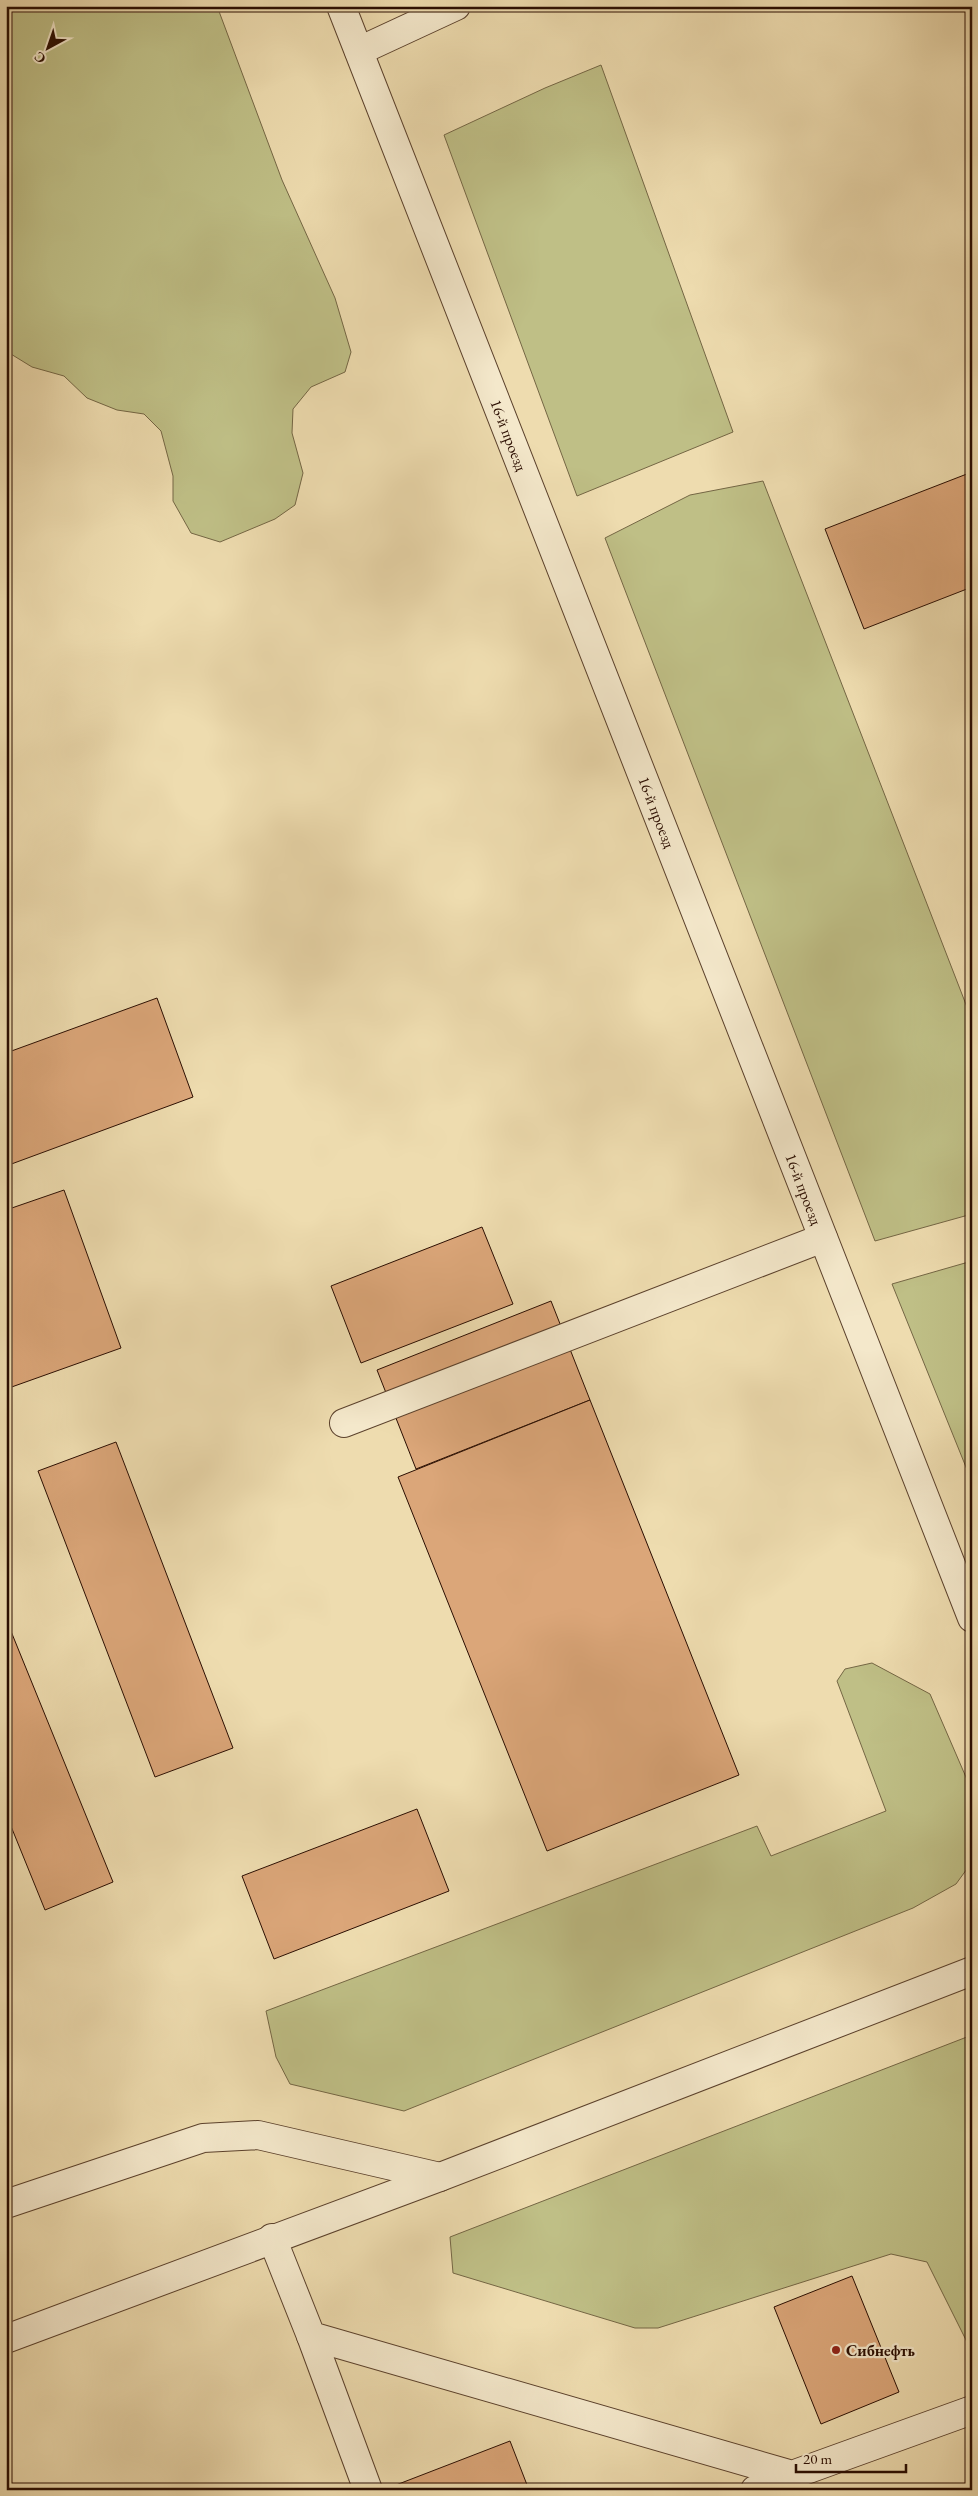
<svg xmlns="http://www.w3.org/2000/svg" width="978" height="2496" font-family="'EB Garamond',serif">
<rect width="100%" height="100%" fill="#eedcaf"/>
<filter id="stains"><feTurbulence type="fractalNoise" baseFrequency=".004" numOctaves="4"/><feColorMatrix values="0 0 0 0 .2 0 0 0 0 .09 0 0 0 0 .02 0 0 0 .5 -.17"/></filter>
<radialGradient id="worn" r=".72"><stop offset=".6" stop-color="#630" stop-opacity="0"/><stop offset="1" stop-color="#630" stop-opacity=".3"/></radialGradient>
<g fill="#bfbf86" stroke="#746644">
<polygon points="6,6 217,6 282,180 335,298 351,352 345,372 311,387 293,409 292,433 303,473 295,505 275,519 220,542 191,533 173,501 173,476 161,431 144,414 117,410 87,398 64,376 32,367 6,351"/>
<polygon points="601,65 733,432 577,496 444,135 545,88"/>
<polygon points="763,481 972,1020 972,1214 875,1241 605,538 690,495"/>
<polygon points="972,1261 972,1482 892,1284"/>
<polygon points="872,1663 930,1694 972,1791 972,1862 956,1884 913,1908 404,2111 290,2084 276,2057 266,2011 757,1826 771,1856 886,1811 837,1681 845,1669"/>
<polygon points="972,2035 972,2352 927,2262 891,2254 658,2328 635,2328 453,2273 450,2237"/>
</g>
<g fill="#dba679" stroke="#2a0d01">
<polygon points="972,472 972,587 864,629 825,529"/>
<polygon points="157,998 193,1097 6,1166 6,1053"/>
<polygon points="64,1190 121,1348 6,1389 6,1210"/>
<polygon points="482,1227 513,1304 361,1363 331,1286"/>
<polygon points="551,1301 590,1400 416,1469 377,1370"/>
<polygon points="590,1400 739,1775 547,1851 398,1477"/>
<polygon points="116,1442 233,1748 155,1777 38,1471"/>
<polygon points="6,1619 113,1882 45,1910 6,1814"/>
<polygon points="417,1809 449,1891 274,1959 242,1876"/>
<polygon points="852,2276 899,2392 821,2424 774,2307"/>
<polygon points="510,2441 529,2490 383,2490"/>
</g>
<g fill="none" stroke-linecap="round" stroke-linejoin="round">
<defs>
<g id="minor">
<polyline points="341,6 972,1618"/>
<polyline points="359,51 456,6"/>
<polyline points="344,1423 823,1238"/>
<polyline points="6,2204 203,2138 258,2135 440,2177"/>
<polyline points="272,2238 311,2336 792,2475 972,2410"/>
<polyline points="311,2336 368,2490"/>
<polyline points="6,2339 440,2177 972,1971"/>
<polyline points="755,2490 792,2475"/>
</g>
</defs>
<use href="#minor" stroke="#5b412c" stroke-width="30"/>
<use href="#minor" stroke="#f4e8cb" stroke-width="28"/>
</g>
<circle fill="#8f2418" stroke="#f4e8cb" stroke-width="2" cx="836" cy="2350" r="5"/>
<g text-anchor="middle" stroke-width="4.5" stroke-linejoin="round" paint-order="stroke">
<g font-size="16" fill="#2a0d01" stroke="#f4e8cb">
<text transform="translate(509 435) rotate(69)" y="6">16-й проезд</text>
<text transform="translate(657 812) rotate(69)" y="6">16-й проезд</text>
<text transform="translate(804 1189) rotate(69)" y="6">16-й проезд</text>
</g>
<g font-size="16" font-weight="bold" fill="#2a0d01" stroke="#f4e8cb" text-anchor="start">
<text x="846" y="2356">Сибнефть</text>
</g>
</g>
<rect width="978" height="2496" fill="none" stroke="#eedcaf" stroke-width="25"/>
<rect x="8" y="8" width="963" height="2481" fill="none" stroke="#2a0d01" stroke-width="2.5"/>
<rect x="12" y="12" width="953" height="2471" fill="none" stroke="#2a0d01"/>
<g transform="translate(48 48) rotate(220)" stroke="#f4e8cb" stroke-width="4" paint-order="stroke">
<path d="M0-4L9 19L0 12L-9 19Z" fill="#2a0d01"/>
<text y="-8" font-size="14" font-weight="bold" text-anchor="middle" fill="#2a0d01">С</text>
</g>
<path d="M796 2464v8h110v-8" fill="none" stroke="#2a0d01" stroke-width="2.5"/>
<text x="803" y="2464" font-size="15" fill="#2a0d01" stroke="#f4e8cb" stroke-width="4" paint-order="stroke">20 m</text>
<rect width="100%" height="100%" filter="url(#stains)"/>
<rect width="100%" height="100%" fill="url(#worn)"/>
</svg>
